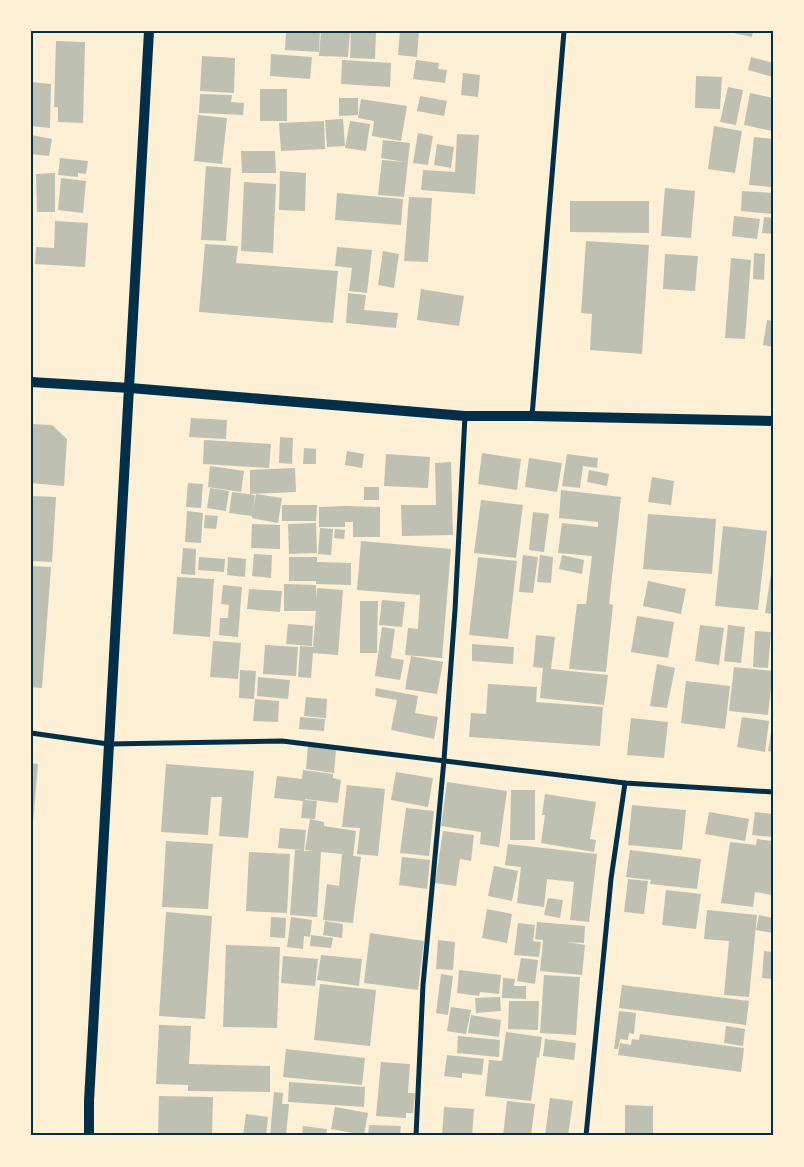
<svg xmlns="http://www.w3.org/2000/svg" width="804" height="1167" font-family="'Public Sans',sans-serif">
<rect width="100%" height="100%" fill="#fdf0d5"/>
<g fill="#bec0b2">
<polygon points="286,31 320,31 319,52 285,50"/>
<polygon points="321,31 350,31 348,57 319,56"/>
<polygon points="351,31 376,31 375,59 350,58"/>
<polygon points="400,31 419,31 417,57 398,55"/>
<polygon points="733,31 753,31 752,37 733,33"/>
<polygon points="56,41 85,42 83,123 58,122 58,107 54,107"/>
<polygon points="271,54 312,57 310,79 270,76"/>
<polygon points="202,56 235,58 234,93 200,91"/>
<polygon points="751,57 773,63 773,77 748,70"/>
<polygon points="342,60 391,63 390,87 341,84"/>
<polygon points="416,60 439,63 438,69 447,70 445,83 413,79"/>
<polygon points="463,73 480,75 478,97 461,95"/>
<polygon points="696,76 722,77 720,109 695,108"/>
<polygon points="31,82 51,84 50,128 31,126"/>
<polygon points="728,87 743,90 736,125 720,122"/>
<rect x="260" y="89" width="27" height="32"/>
<polygon points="750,93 773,98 772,131 744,125"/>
<polygon points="200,94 232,95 231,102 244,103 243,115 199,113"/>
<polygon points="420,96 447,101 444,116 417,111"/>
<polygon points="339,98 358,98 358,115 339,116"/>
<polygon points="361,99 407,106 401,141 372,136 374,121 358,118"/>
<polygon points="198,115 227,118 222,164 194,161"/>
<polygon points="343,119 345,146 327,147 325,120"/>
<polygon points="324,121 325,149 281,151 279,123"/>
<polygon points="350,121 370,124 366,151 345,148"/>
<polygon points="714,126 742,131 735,173 708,169"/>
<polygon points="418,133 433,136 428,165 413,163"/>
<polygon points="457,134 479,135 475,194 421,190 423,170 455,172"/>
<polygon points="31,135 52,139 49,156 31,154"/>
<polygon points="754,137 773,139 771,187 749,185"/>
<polygon points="383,140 410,143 404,197 378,195 382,160 405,162 381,158"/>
<polygon points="437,144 454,147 451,168 434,165"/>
<polygon points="241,151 275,151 276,173 242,173"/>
<polygon points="60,158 88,161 86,174 78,173 78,177 58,175"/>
<polygon points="206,166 231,168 226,241 201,240"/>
<polygon points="280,171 306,173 305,211 279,210"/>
<polygon points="55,173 55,212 37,212 36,174"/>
<polygon points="61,178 86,181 83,213 58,210"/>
<polygon points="244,182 276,184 273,253 241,251"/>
<polygon points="665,188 695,191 691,238 661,236"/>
<polygon points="742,191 773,193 773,214 741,211"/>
<polygon points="337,193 403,199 401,225 335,220"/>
<polygon points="409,197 432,198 428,262 404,261"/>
<polygon points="570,201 649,201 649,233 570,232"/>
<polygon points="734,216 760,219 757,239 732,236"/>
<polygon points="764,217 773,218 773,234 762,233"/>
<polygon points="55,221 88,223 85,267 35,264 36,247 54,248"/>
<polygon points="586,241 649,245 642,354 590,350 592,314 581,313"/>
<polygon points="205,244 238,246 236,263 338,271 333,323 199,312"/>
<polygon points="337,247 372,250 367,293 349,291 352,268 335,266"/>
<polygon points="383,251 399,254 394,288 378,285"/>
<polygon points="754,253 765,254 764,280 753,279"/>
<polygon points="665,254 698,256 695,291 663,289"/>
<polygon points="731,258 751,260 745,339 725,338"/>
<polygon points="421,289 464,296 459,326 417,320"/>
<polygon points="348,293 366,295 364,310 398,313 396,328 346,323"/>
<polygon points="767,320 773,321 773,347 763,345"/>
<polygon points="191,418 227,420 226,439 189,437"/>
<polygon points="31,424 52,425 67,439 64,486 31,483"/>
<polygon points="280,437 293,438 292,464 279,463"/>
<polygon points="204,440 271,444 269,468 203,464"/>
<polygon points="304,448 316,449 316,464 303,464"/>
<polygon points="347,451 364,454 362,468 345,465"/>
<polygon points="482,453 521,459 517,490 478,484"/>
<polygon points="386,454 430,457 428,488 384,486"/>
<polygon points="567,454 598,458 597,468 583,466 580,488 562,486"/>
<polygon points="529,458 562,463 557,492 525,487"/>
<polygon points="451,462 453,535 402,536 401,505 436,505 435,463"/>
<polygon points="210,466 244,471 241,492 208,487"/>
<polygon points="295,468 296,492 250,494 250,470"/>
<polygon points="589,470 609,474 607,486 587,482"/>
<polygon points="652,477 674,481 671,505 648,502"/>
<polygon points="188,483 203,484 201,508 186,507"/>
<rect x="364" y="487" width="15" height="13"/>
<polygon points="210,488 229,491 226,511 207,508"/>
<polygon points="561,490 621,497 609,604 613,605 606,672 569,669 577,604 586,604 592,556 558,553 562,523 598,527 598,522 559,518"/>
<polygon points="232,492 255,495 253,509 256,494 282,498 278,523 252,518 252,516 229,513"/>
<polygon points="31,496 56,497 52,562 31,561"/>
<polygon points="481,500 523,505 516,558 474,553"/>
<polygon points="282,505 317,505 316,521 282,521"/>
<polygon points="345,506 380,507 380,537 353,537 353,522 345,522 345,527 319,527 319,507"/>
<polygon points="187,511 203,513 201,543 185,542"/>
<polygon points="533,512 549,514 544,552 529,550"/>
<polygon points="648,514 716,519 712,574 643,569"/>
<polygon points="205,515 218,516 216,529 204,528"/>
<polygon points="316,523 317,553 289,554 288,524"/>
<polygon points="252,524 280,525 280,549 251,548"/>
<polygon points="723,526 767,531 758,610 715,606"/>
<polygon points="320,528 333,529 331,555 318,554"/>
<polygon points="335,529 345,530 344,539 334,538"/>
<polygon points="361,541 451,549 442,658 405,655 408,628 418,629 420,595 357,590"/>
<polygon points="183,548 196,549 195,575 181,574"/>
<polygon points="254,554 272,555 271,578 252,576"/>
<polygon points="523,555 538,557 533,593 519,592"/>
<polygon points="540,555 553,557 551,583 537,582"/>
<polygon points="562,555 584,560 582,574 559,569"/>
<polygon points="199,557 225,559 224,572 198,570"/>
<polygon points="228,557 246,559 245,577 227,575"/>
<polygon points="289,557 317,557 317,562 351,563 351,585 316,584 316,581 289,581"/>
<polygon points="478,557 517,561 508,639 469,635"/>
<polygon points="31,566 51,567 42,688 31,687"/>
<polygon points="772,567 773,567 773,614 765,613"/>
<polygon points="177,577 214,579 210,637 173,634"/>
<polygon points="648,581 686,589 681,614 643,606"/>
<polygon points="284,584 316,585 316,600 317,588 343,590 338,655 313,653 311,678 298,677 300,646 315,647 313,646 316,611 284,611"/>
<polygon points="223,585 242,587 238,637 219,635 220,618 228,618 229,605 221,604"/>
<polygon points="249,589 282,591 280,612 247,609"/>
<polygon points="382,600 405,602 402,627 379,625"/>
<polygon points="360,601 378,601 377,653 360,653"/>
<polygon points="637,616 674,622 668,658 631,652"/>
<polygon points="288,624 313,626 312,646 286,644"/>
<polygon points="700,625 724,628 719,665 695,661"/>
<polygon points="728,625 745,627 741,663 724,661"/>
<polygon points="382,627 395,629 391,658 404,660 400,680 375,676"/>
<polygon points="755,631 771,632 768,668 753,667"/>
<polygon points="536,635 555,637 551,669 608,675 604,705 540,698 543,668 533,667"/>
<polygon points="213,641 241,643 238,679 210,677"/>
<polygon points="472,644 514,647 513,664 472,661"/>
<polygon points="265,645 298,647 296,676 263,674"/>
<polygon points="411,656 443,662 437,694 405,689"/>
<polygon points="657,664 675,668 667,708 650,706"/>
<polygon points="734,667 773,671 768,715 729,711"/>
<polygon points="240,670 256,671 254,699 239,698"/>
<polygon points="258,677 290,680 288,699 257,696"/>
<polygon points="686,681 730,686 725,729 681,723"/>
<polygon points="488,684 537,687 536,702 603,707 600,746 469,737 471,713 486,714"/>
<polygon points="376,688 418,696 415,713 438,717 434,739 391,730 397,700 375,696"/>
<polygon points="306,697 327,699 326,718 304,716"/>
<polygon points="255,699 279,701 278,722 253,721"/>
<polygon points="300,717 325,719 324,731 299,729"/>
<polygon points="742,717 769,721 765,752 737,747"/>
<polygon points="631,718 668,722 664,758 627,755"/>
<polygon points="771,733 773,733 773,752 768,751"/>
<polygon points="308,745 336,749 334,773 306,769"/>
<polygon points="31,763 38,764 33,823 31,823"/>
<polygon points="166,764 254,771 248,838 219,836 222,797 211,797 208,835 161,832"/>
<polygon points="303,770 333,774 333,778 341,780 338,803 305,799 305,800 317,801 315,819 301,818 303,801 274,798 277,776 302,779"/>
<polygon points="396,772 433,778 428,807 391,800"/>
<polygon points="447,782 507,791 499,847 480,844 481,832 441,826"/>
<polygon points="347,785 385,789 378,856 357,854 360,828 342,827"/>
<polygon points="511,790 535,790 535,840 510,840"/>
<polygon points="545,794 596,802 590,839 596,840 594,852 541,843 545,815 542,815"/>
<polygon points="632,805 686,810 682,850 628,845"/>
<polygon points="406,808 434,811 429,856 400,853"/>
<polygon points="709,812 749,819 745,841 705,834"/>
<polygon points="755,812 773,814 773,837 752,835"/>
<polygon points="310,819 324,822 324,826 356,831 353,856 361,857 353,923 323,920 327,884 339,886 342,854 321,852 317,917 290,915 295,850 301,850 278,848 280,828 306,830 304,851 314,851 305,850"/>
<polygon points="443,831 474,835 471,861 460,859 456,886 435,883"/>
<polygon points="757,839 773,841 773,895 755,892 753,907 721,903 730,842 756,845"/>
<polygon points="166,841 213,844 208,909 162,907"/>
<polygon points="508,844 597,854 589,922 570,920 574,882 547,879 544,907 517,903 521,867 505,865"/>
<polygon points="630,850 701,859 697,889 650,884 651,880 626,877"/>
<polygon points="249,852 290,854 287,913 246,911"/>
<polygon points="402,857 430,860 427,889 399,885"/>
<polygon points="494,866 518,871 512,901 488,896"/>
<polygon points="628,879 648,881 644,914 624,912"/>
<polygon points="666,890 701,894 696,929 662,925"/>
<polygon points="548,898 563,900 560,918 544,915"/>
<polygon points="487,909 512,914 507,943 482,938"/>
<polygon points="707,910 757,915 749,997 724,995 729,941 704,939"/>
<polygon points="166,912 212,916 205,1019 159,1016"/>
<polygon points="759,915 773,918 773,933 756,930"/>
<polygon points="271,917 286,918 285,938 270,937"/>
<polygon points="291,917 312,920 310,937 304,936 303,949 287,947"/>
<polygon points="325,921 343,924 342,938 323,935"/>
<polygon points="537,922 585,926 584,943 566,942 585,945 582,975 540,971 543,940 535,939"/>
<polygon points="518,923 535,925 533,941 541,942 539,957 514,955"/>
<polygon points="370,933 424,941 418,990 364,983"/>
<polygon points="311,935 333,938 331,948 310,946"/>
<polygon points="438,940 455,942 453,970 436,969"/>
<polygon points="226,945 280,947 277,1028 223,1027"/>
<polygon points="764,951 773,952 773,979 762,978"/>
<polygon points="321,955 362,959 359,986 317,980"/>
<polygon points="283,956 318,959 315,986 281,983"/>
<polygon points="521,958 538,960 535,984 517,981"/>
<polygon points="459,970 501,975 499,994 480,992 479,996 457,993"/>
<polygon points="441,974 453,976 448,1015 436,1013"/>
<polygon points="544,975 580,977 576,1035 540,1033"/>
<polygon points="503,978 515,979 514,986 526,986 526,999 502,998"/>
<polygon points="320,984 376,990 370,1046 314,1040"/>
<polygon points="622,985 749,1001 746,1025 619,1008"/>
<polygon points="500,997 501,1011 476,1013 475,998"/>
<polygon points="509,1001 539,1001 538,1030 508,1029"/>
<polygon points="451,1007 471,1010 466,1034 447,1031"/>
<polygon points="619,1011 636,1013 634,1034 629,1033 628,1040 620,1039 618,1049 614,1049"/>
<polygon points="471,1015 501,1020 499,1037 468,1033"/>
<polygon points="159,1025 191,1026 189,1064 270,1066 270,1092 188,1091 188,1085 156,1084"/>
<polygon points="726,1026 745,1029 743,1046 724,1043"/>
<polygon points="506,1032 542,1037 539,1058 537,1057 531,1101 485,1096 489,1060 502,1061"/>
<polygon points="640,1034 744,1048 741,1072 618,1055 620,1043 631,1045 632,1039 639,1040"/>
<polygon points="458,1036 500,1040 499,1057 457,1053"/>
<polygon points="545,1039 576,1043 574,1060 543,1056"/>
<polygon points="286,1049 365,1058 362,1085 283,1077"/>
<polygon points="447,1055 484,1059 482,1075 462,1073 462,1078 444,1076"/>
<polygon points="381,1062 410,1064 408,1093 415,1093 413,1113 406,1113 406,1118 376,1116"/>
<polygon points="289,1082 365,1087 364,1107 288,1102"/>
<polygon points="274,1092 283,1093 282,1104 289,1104 286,1136 270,1136"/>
<polygon points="159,1096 213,1097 212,1136 158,1136"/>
<polygon points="550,1098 573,1101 568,1136 545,1136"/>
<polygon points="507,1101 535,1104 531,1136 503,1136"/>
<polygon points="625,1105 653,1106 653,1133 625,1133"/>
<polygon points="335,1107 368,1113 364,1135 331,1129"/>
<polygon points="444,1107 474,1109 472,1136 442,1136"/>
<polygon points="246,1114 268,1117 266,1136 243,1136"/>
<polygon points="369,1125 401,1126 400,1136 368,1136"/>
<polygon points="303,1126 327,1129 326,1136 302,1136"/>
</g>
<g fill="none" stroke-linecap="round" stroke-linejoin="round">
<g stroke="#003049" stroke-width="5">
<polyline points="532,416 564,31"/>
<polyline points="31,733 108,744 282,741 625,783 773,792"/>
<polyline points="416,1136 423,985 444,760 455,610 465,416"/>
<polyline points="586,1136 611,879 625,783"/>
</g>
<g stroke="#003049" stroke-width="10">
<polyline points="31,382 130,388 465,416 532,416 773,421"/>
<polyline points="89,1136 89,1101 149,31"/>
</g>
</g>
<rect width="804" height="1167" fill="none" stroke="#fdf0d5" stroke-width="65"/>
<rect x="32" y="32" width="740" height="1102" fill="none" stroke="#003049" stroke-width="2"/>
</svg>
